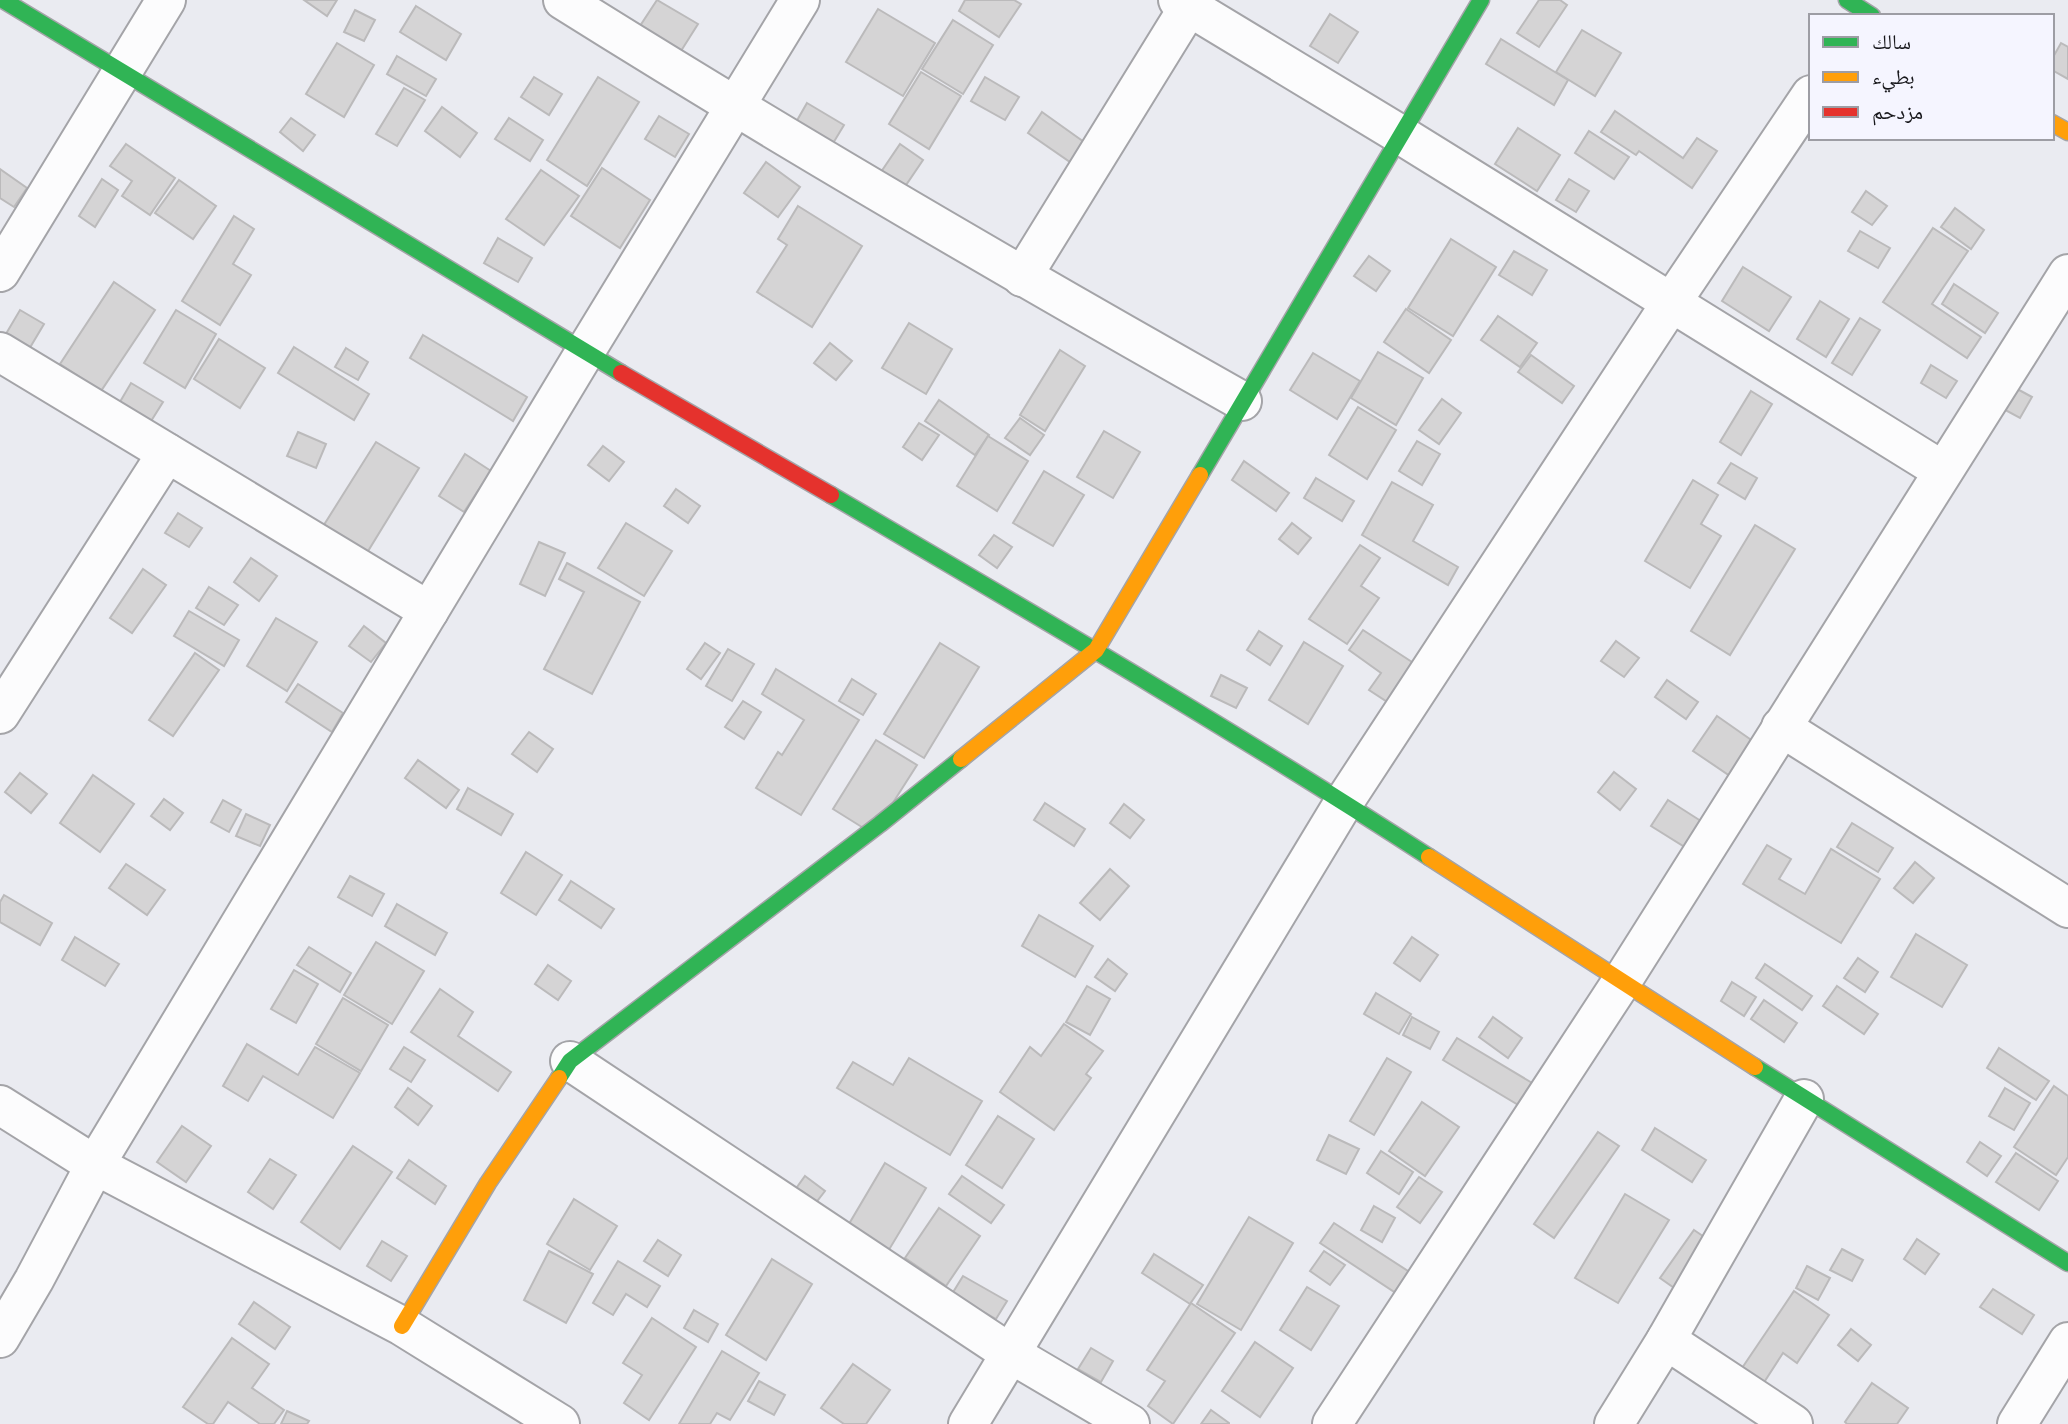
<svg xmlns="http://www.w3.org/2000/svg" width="2068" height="1424" font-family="Figtree,'Noto Naskh Arabic',sans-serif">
<rect width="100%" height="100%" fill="#eaebf1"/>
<g fill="#d5d4d5" stroke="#bbbabb" stroke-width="2">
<polygon points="304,0 337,0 327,16"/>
<polygon points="657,0 698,24 681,51 640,26"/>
<polygon points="965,0 1014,0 1021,4 999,37 959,11"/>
<polygon points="1539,0 1560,0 1567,5 1539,47 1517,33"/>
<polygon points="416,6 461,34 446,60 400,32"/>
<polygon points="878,9 935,43 903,96 846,62"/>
<polygon points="355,10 375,20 364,41 344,32"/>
<polygon points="1330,14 1358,32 1338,63 1310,46"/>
<polygon points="953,20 993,45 963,94 922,69"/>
<polygon points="1582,30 1621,53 1595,96 1556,72"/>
<polygon points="1501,39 1568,80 1554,105 1486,64"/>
<polygon points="337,43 374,65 344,117 306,94"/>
<polygon points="2061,43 2068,47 2068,79 2052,70 2052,59"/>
<polygon points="397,56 436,79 426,96 387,74"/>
<polygon points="921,72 961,96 929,149 889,124"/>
<polygon points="534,77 562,94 549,115 521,97"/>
<polygon points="598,77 639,102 587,186 547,160"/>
<polygon points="985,77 1019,97 1005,120 971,101"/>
<polygon points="404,88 425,100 397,146 376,134"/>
<polygon points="807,103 844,125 832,145 795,124"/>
<polygon points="442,107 477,133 460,157 425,131"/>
<polygon points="1615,111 1683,158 1697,138 1717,151 1692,188 1639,151 1636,155 1601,132"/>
<polygon points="1042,112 1084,142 1070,162 1028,133"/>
<polygon points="659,116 689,134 675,157 645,139"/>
<polygon points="291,118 315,135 303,151 280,132"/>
<polygon points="509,118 543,140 530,161 495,139"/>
<polygon points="1518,128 1560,155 1537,191 1495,164"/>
<polygon points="1589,131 1629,157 1614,179 1575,153"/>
<polygon points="126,144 175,178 150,215 122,196 132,181 110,166"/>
<polygon points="900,144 923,160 904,188 881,172"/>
<polygon points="766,162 800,187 778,217 744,193"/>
<polygon points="602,168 650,200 620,248 571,216"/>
<polygon points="0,169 27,188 14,207 0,198"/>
<polygon points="541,170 579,196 544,245 506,219"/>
<polygon points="102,179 118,190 95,227 79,216"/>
<polygon points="1569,179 1589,191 1576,212 1556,200"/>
<polygon points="179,180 216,206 193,239 155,213"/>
<polygon points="1866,191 1887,206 1872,225 1852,212"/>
<polygon points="798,206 862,246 812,327 757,292 787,245 778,239"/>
<polygon points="1955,208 1984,230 1971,249 1941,227"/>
<polygon points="234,216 254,229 233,264 251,275 220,325 182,301"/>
<polygon points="1933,228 1968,251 1932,304 1981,337 1967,358 1883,302"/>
<polygon points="1860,231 1890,248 1878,268 1848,251"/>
<polygon points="498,238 532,258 518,282 484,263"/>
<polygon points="1451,239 1496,267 1453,336 1408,308"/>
<polygon points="1514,251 1547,270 1532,295 1499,275"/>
<polygon points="1369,256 1390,271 1376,291 1354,276"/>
<polygon points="1743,267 1791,297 1769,331 1722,301"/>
<polygon points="114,282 155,310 101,391 60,364"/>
<polygon points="1954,284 1998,313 1985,333 1942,304"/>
<polygon points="1820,301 1849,319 1826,357 1797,339"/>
<polygon points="1406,309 1451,340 1429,373 1384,342"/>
<polygon points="20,310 44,324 19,366 0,344"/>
<polygon points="176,310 216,334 185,388 144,363"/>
<polygon points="1498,316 1537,343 1520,367 1481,340"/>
<polygon points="1860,318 1880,330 1852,375 1832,363"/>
<polygon points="909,323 952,349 926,394 882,368"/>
<polygon points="423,335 527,397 513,421 410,358"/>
<polygon points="219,339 265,368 240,408 194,379"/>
<polygon points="830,343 852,361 836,380 814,363"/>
<polygon points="294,347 369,394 354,420 278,373"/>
<polygon points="346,348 368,362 358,380 335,367"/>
<polygon points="1060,350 1085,366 1045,431 1020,415"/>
<polygon points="1378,352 1423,378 1396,425 1351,398"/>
<polygon points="1313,353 1360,381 1337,419 1290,390"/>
<polygon points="1531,355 1574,386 1562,403 1518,372"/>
<polygon points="1931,365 1957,381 1946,398 1921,383"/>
<polygon points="131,383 163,402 148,426 117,407"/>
<polygon points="2008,384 2032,397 2020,418 1996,405"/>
<polygon points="1751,391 1772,404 1741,455 1720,442"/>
<polygon points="1442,399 1461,413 1439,444 1419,430"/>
<polygon points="939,400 989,435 975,455 925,421"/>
<polygon points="1358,407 1396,430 1367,479 1329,455"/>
<polygon points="1020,418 1044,435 1030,455 1005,438"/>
<polygon points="919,423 939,435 922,460 903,447"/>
<polygon points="1104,431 1140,452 1113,498 1077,477"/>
<polygon points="298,432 326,444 316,468 287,456"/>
<polygon points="988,436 1028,461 997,511 957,486"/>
<polygon points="1417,441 1440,454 1422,485 1399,471"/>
<polygon points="376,442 419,468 365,556 322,528"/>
<polygon points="603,446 624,462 609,481 588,465"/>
<polygon points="465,454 491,471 464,512 439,496"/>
<polygon points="1244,461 1289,493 1276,511 1232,480"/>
<polygon points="1731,463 1757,478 1745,499 1718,483"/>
<polygon points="1044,471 1084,495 1053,546 1013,523"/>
<polygon points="1316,478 1354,501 1342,521 1304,498"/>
<polygon points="1693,480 1718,495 1701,524 1721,536 1690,588 1645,561"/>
<polygon points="1392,482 1433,505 1413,541 1458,567 1448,585 1362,535"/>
<polygon points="676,489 700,506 688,523 664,506"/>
<polygon points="178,513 202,528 189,547 165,533"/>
<polygon points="626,523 672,551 644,596 598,568"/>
<polygon points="1292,523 1311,538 1298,554 1279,539"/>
<polygon points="1755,525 1795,549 1730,655 1691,631"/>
<polygon points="994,535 1012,547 997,568 979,555"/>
<polygon points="539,542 565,553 545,596 520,584"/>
<polygon points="1360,545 1380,558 1361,586 1379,598 1347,644 1309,619"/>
<polygon points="251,558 277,576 259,601 234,582"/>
<polygon points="567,563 640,602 592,694 544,669 584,592 559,579"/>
<polygon points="143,569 166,585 132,633 110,618"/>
<polygon points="209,587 238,605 224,625 196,608"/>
<polygon points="189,611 239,640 224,666 174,636"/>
<polygon points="276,618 317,642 287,691 247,666"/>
<polygon points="364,626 386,643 371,662 349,646"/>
<polygon points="1363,630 1415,664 1389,703 1369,690 1381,673 1349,650"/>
<polygon points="1259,631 1282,646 1270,665 1247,650"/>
<polygon points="1616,641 1639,658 1624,677 1601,661"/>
<polygon points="1304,642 1343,666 1308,724 1269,700"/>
<polygon points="705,643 720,653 701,679 687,669"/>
<polygon points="940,643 979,667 924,758 884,734"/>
<polygon points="728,649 754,664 732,701 706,686"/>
<polygon points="195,653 219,670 173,736 149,720"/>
<polygon points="776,669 859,720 801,815 756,788 778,752 782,755 804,720 762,694"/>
<polygon points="1221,675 1247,688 1236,708 1211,696"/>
<polygon points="852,679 876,694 863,715 839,701"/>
<polygon points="1667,680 1698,702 1686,719 1655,697"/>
<polygon points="298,684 343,713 332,732 286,702"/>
<polygon points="743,701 761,712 744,739 725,727"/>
<polygon points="1717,716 1757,744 1733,778 1693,751"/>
<polygon points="529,732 553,749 537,772 512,754"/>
<polygon points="876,740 917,765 873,834 833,809"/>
<polygon points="418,760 459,790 446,808 405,778"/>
<polygon points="1614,772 1636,789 1620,810 1598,792"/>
<polygon points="20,773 47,794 31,813 5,792"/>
<polygon points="93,775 134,804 100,852 60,823"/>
<polygon points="468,788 513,814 501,835 457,809"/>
<polygon points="164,799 183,813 170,830 151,816"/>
<polygon points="223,800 241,810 229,832 211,822"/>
<polygon points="1668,800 1704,823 1688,849 1651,826"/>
<polygon points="1045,803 1085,829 1074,846 1034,820"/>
<polygon points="1124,804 1144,820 1130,838 1110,823"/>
<polygon points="246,814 270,825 260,846 236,836"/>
<polygon points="1852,823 1893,848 1878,872 1837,847"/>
<polygon points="1767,845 1791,859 1779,879 1805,894 1831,849 1880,879 1841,943 1743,884"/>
<polygon points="526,852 562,875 536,915 501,893"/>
<polygon points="1915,862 1934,878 1913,903 1894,888"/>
<polygon points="126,864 165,890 147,915 109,888"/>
<polygon points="1110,869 1129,886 1100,920 1080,903"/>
<polygon points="350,876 384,894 372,916 338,897"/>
<polygon points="571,881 614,909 601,928 559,900"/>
<polygon points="4,895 52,923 40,945 0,922 0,902"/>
<polygon points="397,904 447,933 435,955 385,926"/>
<polygon points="1039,915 1093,946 1075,977 1022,946"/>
<polygon points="1916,934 1967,965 1942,1007 1891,977"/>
<polygon points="75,937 119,964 105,986 62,960"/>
<polygon points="1412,937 1438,955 1420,981 1394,963"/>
<polygon points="376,942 424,971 392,1024 344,995"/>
<polygon points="309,947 351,973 340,992 297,965"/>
<polygon points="1858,958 1878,972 1865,992 1844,978"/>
<polygon points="1108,959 1127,974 1115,991 1095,977"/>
<polygon points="1765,964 1812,996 1802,1010 1756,978"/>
<polygon points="548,965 571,981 558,1000 535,984"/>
<polygon points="294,970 318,984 296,1023 271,1009"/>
<polygon points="1732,982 1756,997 1744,1016 1721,1001"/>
<polygon points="1087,986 1110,999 1090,1035 1066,1022"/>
<polygon points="1837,986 1878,1014 1864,1034 1823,1006"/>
<polygon points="440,989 473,1012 458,1036 511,1072 498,1091 411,1032"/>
<polygon points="1376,993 1411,1014 1399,1034 1364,1014"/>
<polygon points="343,998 388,1025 361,1071 316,1044"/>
<polygon points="1764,1000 1797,1023 1784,1042 1751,1019"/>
<polygon points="1412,1017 1439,1032 1430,1049 1403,1035"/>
<polygon points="1493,1017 1522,1038 1508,1058 1479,1037"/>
<polygon points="1064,1024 1103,1051 1086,1074 1091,1078 1054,1130 1000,1092 1030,1047 1041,1056"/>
<polygon points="1457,1038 1549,1093 1535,1115 1443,1060"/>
<polygon points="247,1044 298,1075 315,1047 360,1073 333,1118 263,1076 248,1101 223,1086"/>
<polygon points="404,1047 425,1060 411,1082 390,1069"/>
<polygon points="1999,1048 2049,1081 2036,1100 1987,1068"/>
<polygon points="909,1058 982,1101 950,1155 837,1088 853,1062 893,1085"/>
<polygon points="1387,1058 1411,1072 1374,1135 1350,1121"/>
<polygon points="2054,1086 2068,1096 2068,1157 2056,1175 2014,1147"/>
<polygon points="408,1088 432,1106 418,1125 395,1107"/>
<polygon points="2005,1088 2030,1103 2014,1130 1989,1116"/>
<polygon points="1422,1102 1459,1127 1425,1176 1389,1151"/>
<polygon points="998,1116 1034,1139 1002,1188 966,1165"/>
<polygon points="182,1126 211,1146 186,1182 157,1162"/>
<polygon points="1655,1128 1706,1160 1692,1182 1642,1150"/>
<polygon points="1598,1132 1619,1146 1554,1238 1534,1224"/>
<polygon points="1329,1135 1359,1149 1346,1174 1317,1160"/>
<polygon points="1980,1142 2001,1156 1987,1176 1967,1162"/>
<polygon points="353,1146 392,1172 340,1249 301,1222"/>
<polygon points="1381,1151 1413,1172 1399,1194 1367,1173"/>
<polygon points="2016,1153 2058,1181 2039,1210 1996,1182"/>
<polygon points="270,1159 296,1175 273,1209 248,1192"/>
<polygon points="409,1160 446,1186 435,1204 397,1178"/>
<polygon points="885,1163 926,1188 887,1253 846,1229"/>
<polygon points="805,1176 825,1191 811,1209 792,1194"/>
<polygon points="962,1176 1004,1205 991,1223 949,1194"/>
<polygon points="1419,1177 1442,1192 1420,1223 1397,1207"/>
<polygon points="1625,1194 1669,1220 1618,1303 1575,1278"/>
<polygon points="574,1199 617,1226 590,1270 547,1244"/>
<polygon points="1374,1206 1395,1218 1382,1242 1361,1230"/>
<polygon points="939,1208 980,1236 946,1286 905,1258"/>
<polygon points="1249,1217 1293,1243 1241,1330 1197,1304"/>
<polygon points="1334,1223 1425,1282 1411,1303 1320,1243"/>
<polygon points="1694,1230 1732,1256 1697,1304 1660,1278"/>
<polygon points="1917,1239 1939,1254 1925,1274 1904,1259"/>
<polygon points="658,1240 681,1255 668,1276 644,1261"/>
<polygon points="382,1241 407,1256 391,1281 367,1266"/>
<polygon points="1842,1249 1863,1260 1852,1281 1830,1270"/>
<polygon points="549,1251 593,1274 566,1323 524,1300"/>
<polygon points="1324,1251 1345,1265 1330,1285 1310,1271"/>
<polygon points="1154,1254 1203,1285 1190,1304 1142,1273"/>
<polygon points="772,1259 812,1284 766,1360 726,1335"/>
<polygon points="618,1261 660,1286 647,1307 626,1294 613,1315 593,1303"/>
<polygon points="1807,1266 1830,1278 1818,1300 1796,1288"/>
<polygon points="963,1276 1007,1301 996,1319 952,1294"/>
<polygon points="1307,1287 1339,1306 1311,1350 1280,1330"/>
<polygon points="1993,1289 2034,1315 2022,1334 1980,1307"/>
<polygon points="1794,1291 1829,1315 1797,1363 1783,1353 1761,1387 1740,1371"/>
<polygon points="254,1302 290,1327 275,1349 239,1324"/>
<polygon points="1191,1303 1235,1333 1173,1424 1148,1406 1165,1381 1147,1370"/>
<polygon points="694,1310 718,1324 708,1342 684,1328"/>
<polygon points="652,1318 696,1347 649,1420 624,1403 642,1375 623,1363"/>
<polygon points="1851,1329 1871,1345 1858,1361 1838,1345"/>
<polygon points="232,1338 269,1364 252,1388 284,1410 274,1424 260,1424 228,1402 213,1424 208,1424 183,1407"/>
<polygon points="1255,1342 1293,1368 1260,1417 1222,1391"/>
<polygon points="1091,1348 1113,1361 1101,1382 1078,1369"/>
<polygon points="722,1351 759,1373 730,1420 717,1413 710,1424 679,1424"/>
<polygon points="853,1364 890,1390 866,1424 844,1424 821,1408"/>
<polygon points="759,1381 785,1395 774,1415 748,1401"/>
<polygon points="1872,1383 1908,1408 1897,1424 1847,1424 1845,1422"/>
<polygon points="1211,1410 1229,1423 1229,1424 1201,1424"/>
<polygon points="287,1411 309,1421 307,1424 281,1424"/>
</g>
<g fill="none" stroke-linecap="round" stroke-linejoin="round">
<defs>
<g id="street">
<path d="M563,0C786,140 1013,272 1242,401"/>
<polyline points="1178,0 1401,135 1943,471"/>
<polyline points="0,272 166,0"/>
<polyline points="1022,277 1193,0"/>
<polyline points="0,352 429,611"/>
<polyline points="0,714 167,453"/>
<polyline points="1781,727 2068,908"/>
<polyline points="570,1061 1011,1354 1130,1424"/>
<polyline points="0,1105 95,1165 585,352 800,0"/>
<polyline points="0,1338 34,1280 95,1165 402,1326 560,1424"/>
<polyline points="1666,1340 1793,1424"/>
<polyline points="968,1424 1344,802 1671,303 1811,95"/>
<polyline points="1332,1424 1622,981 2068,274"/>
<polyline points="1614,1424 1666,1340 1804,1099"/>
<polyline points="2017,1424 2068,1342"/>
</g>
<g id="fast">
<polyline points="3,0 621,373"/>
<polyline points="1847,0 1872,16"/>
<polyline points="1200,475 1481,0"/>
<path d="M831,495C1032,613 1233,730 1429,857"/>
<polyline points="1755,1067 2068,1263"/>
<polyline points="559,1078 570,1061 880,824 961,759"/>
</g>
<g id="slow">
<polyline points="2052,123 2068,132"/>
<polyline points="961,759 1096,650 1200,475"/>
<polyline points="1429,857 1755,1067"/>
<polyline points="402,1326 488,1183 559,1078"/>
</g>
<polyline id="jam" points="621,373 831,495"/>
</defs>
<use href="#street" stroke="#a4a4a8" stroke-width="42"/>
<use href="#fast" stroke="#a4a4a8" stroke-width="19"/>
<use href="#slow" stroke="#a4a4a8" stroke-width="19"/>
<use href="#jam" stroke="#a4a4a8" stroke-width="19"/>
<use href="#street" stroke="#fcfcfd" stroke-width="38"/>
<use href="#fast" stroke="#30b455" stroke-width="16"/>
<use href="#slow" stroke="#ff9f0a" stroke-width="16"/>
<use href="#jam" stroke="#e5322d" stroke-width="16"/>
</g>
<rect x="1809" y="14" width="245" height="126" fill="#f5f5ff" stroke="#9d9da4" stroke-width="2"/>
<rect x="1823" y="37" width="35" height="10" fill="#30b455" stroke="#9d9da4" stroke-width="2"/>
<text x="1872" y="49" font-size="21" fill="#18181c">سالك</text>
<rect x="1823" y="72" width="35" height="10" fill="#ff9f0a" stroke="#9d9da4" stroke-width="2"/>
<text x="1872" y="84" font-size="21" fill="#18181c">بطيء</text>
<rect x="1823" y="107" width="35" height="10" fill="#e5322d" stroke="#9d9da4" stroke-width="2"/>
<text x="1872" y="119" font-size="21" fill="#18181c">مزدحم</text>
</svg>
